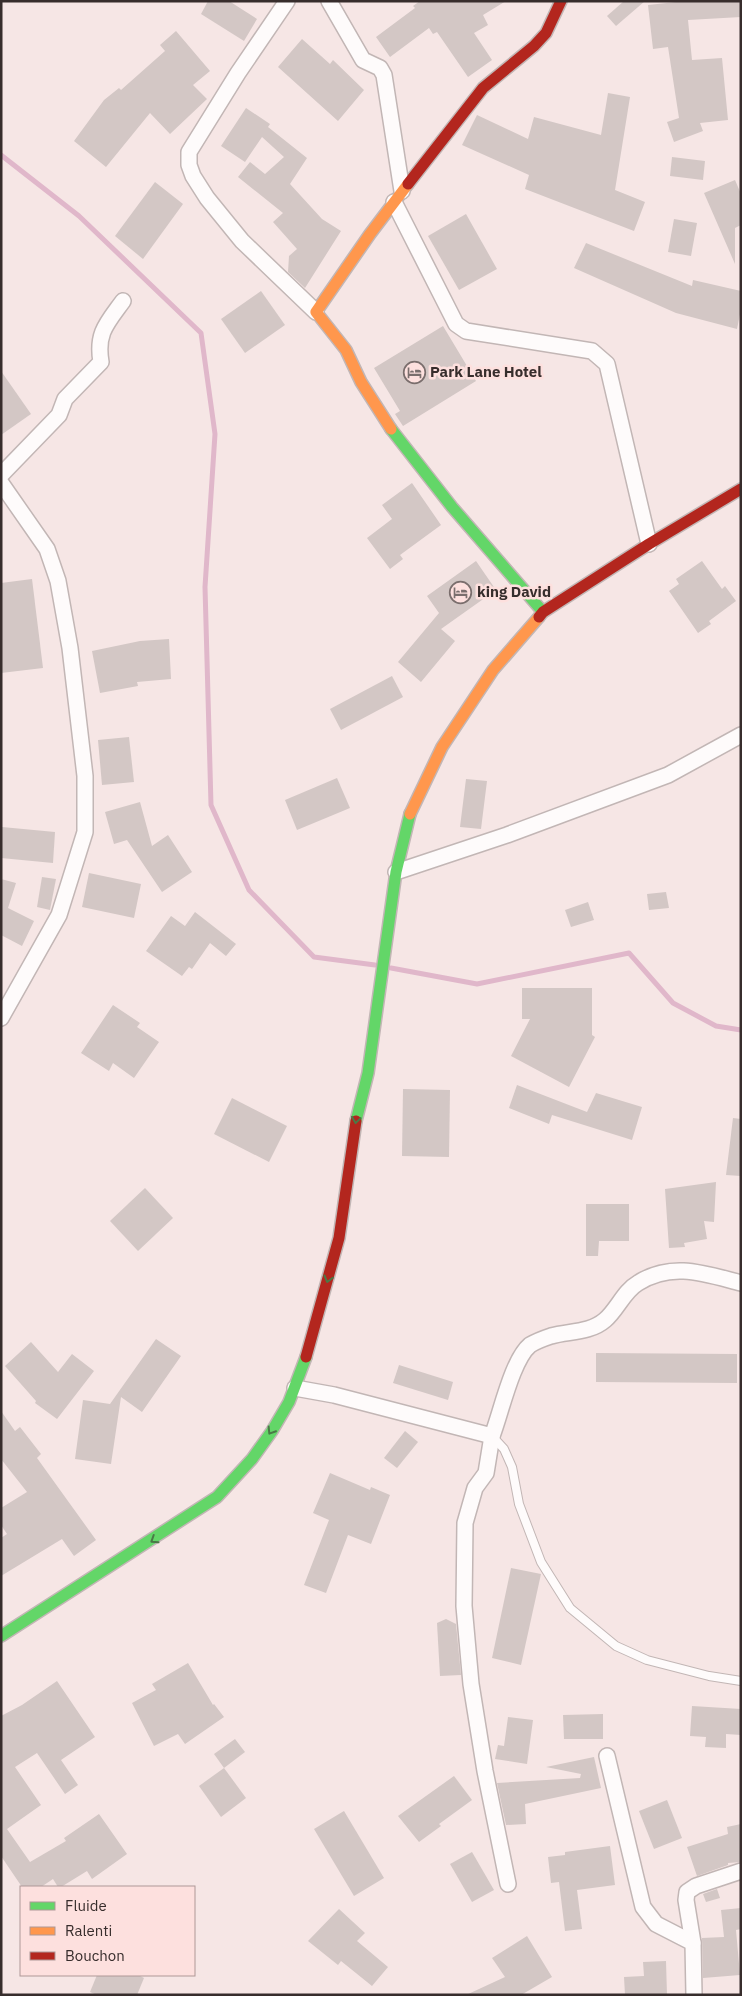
<svg xmlns="http://www.w3.org/2000/svg" width="742" height="1996" font-family="'IBM Plex Sans',sans-serif">
<rect width="100%" height="100%" fill="#f6e6e5"/>
<g fill="none" stroke-linecap="round" stroke-linejoin="round">
<g stroke="#e0b7ca" stroke-width="5">
<polyline points="1,155 79,216 201,333 215,434 205,587 211,805 249,890 314,957 375,965"/>
<polyline points="391,968 477,984 629,953 673,1003 716,1026 741,1030"/>
</g>
</g>
<g fill="#d3c7c5">
<polygon points="208,1 229,1 257,19 244,41 201,14"/>
<polygon points="420,1 506,1 483,15 488,25 474,33 492,60 468,77 437,32 433,34 429,28 390,57 376,37 415,8 413,6"/>
<polygon points="624,1 645,1 616,26 607,16"/>
<polygon points="685,1 741,1 741,17 688,20 692,60 722,58 728,120 700,123 703,131 674,142 667,122 679,118 668,47 653,49 648,5"/>
<polygon points="176,31 210,71 193,85 207,99 170,134 150,113 106,167 74,141 104,100 119,88 121,90 165,51 160,45"/>
<polygon points="302,39 330,64 333,60 364,90 338,121 278,67"/>
<polygon points="608,93 630,97 615,190 645,202 634,231 525,189 529,175 462,145 477,115 528,139 534,117 601,135"/>
<polygon points="246,108 270,124 268,127 307,158 290,184 322,219 341,231 305,288 288,272 289,256 297,249 273,222 283,213 238,177 250,162 265,174 284,157 262,137 245,162 221,146"/>
<polygon points="672,157 705,161 703,180 670,176"/>
<polygon points="735,180 741,194 741,225 735,228 735,264 704,193"/>
<polygon points="155,182 183,204 143,259 115,236"/>
<polygon points="466,214 497,269 459,290 428,236"/>
<polygon points="674,219 697,223 691,256 668,252"/>
<polygon points="586,243 692,286 693,280 741,291 741,309 737,329 676,313 574,268"/>
<polygon points="261,291 285,325 245,353 221,319"/>
<polygon points="443,326 476,381 403,426 395,414 400,411 374,368"/>
<polygon points="1,371 31,414 1,435"/>
<polygon points="412,483 441,525 400,555 403,559 390,569 367,538 392,519 382,505"/>
<polygon points="476,561 496,590 441,629 455,641 421,682 398,662 439,613 427,596"/>
<polygon points="702,561 722,589 725,586 736,601 709,621 711,624 698,633 669,591 679,584 676,579"/>
<polygon points="32,579 43,668 1,673 1,583"/>
<polygon points="169,639 171,679 137,682 138,686 100,693 92,651 140,641"/>
<polygon points="392,676 403,697 341,730 330,709"/>
<polygon points="129,737 134,782 102,785 98,740"/>
<polygon points="337,778 350,808 297,830 285,800"/>
<polygon points="466,779 487,781 481,829 460,827"/>
<polygon points="140,802 152,846 168,835 192,872 162,892 127,840 114,844 105,812"/>
<polygon points="2,827 55,832 53,863 1,858"/>
<polygon points="89,873 141,884 134,918 82,907"/>
<polygon points="42,877 56,879 50,910 37,907"/>
<polygon points="1,879 16,883 8,908 34,921 22,946 1,935"/>
<polygon points="666,892 669,908 649,910 647,894"/>
<polygon points="588,902 594,920 571,927 565,910"/>
<polygon points="195,912 236,944 226,956 210,943 192,969 189,967 182,976 146,951 171,916 185,926"/>
<polygon points="522,988 592,988 592,1035 595,1037 569,1087 511,1056 530,1019 522,1019"/>
<polygon points="113,1005 140,1023 137,1027 159,1042 134,1078 113,1063 109,1071 81,1053"/>
<polygon points="517,1085 587,1112 596,1093 642,1107 632,1140 552,1115 549,1124 509,1108"/>
<polygon points="403,1089 450,1090 449,1157 402,1156"/>
<polygon points="232,1098 287,1126 269,1162 214,1134"/>
<polygon points="733,1118 741,1119 741,1176 726,1175"/>
<polygon points="716,1182 714,1222 704,1221 707,1239 684,1243 685,1247 669,1248 665,1189"/>
<polygon points="145,1188 173,1218 138,1251 110,1221"/>
<polygon points="586,1204 629,1204 629,1241 599,1241 598,1256 586,1256"/>
<polygon points="156,1339 181,1356 142,1412 121,1397 111,1464 75,1459 83,1400 110,1404"/>
<polygon points="31,1342 58,1372 72,1354 94,1371 57,1419 35,1403 36,1401 5,1366"/>
<polygon points="596,1353 737,1354 737,1383 596,1382"/>
<polygon points="399,1365 453,1382 448,1400 393,1383"/>
<polygon points="1,1411 15,1431 20,1427 41,1454 37,1458 96,1540 74,1556 62,1539 1,1576 1,1538 7,1534 1,1525 1,1508 27,1492 1,1459"/>
<polygon points="405,1431 418,1442 397,1468 384,1458"/>
<polygon points="330,1473 370,1490 371,1487 390,1495 371,1544 348,1535 326,1593 304,1585 329,1520 313,1513"/>
<polygon points="511,1568 541,1574 521,1665 492,1658"/>
<polygon points="446,1619 456,1624 461,1675 440,1676 437,1623"/>
<polygon points="188,1663 213,1705 214,1704 224,1717 185,1744 178,1734 154,1746 132,1703 156,1690 152,1684"/>
<polygon points="57,1681 95,1737 61,1760 78,1785 65,1794 37,1753 15,1767 41,1805 7,1829 30,1862 66,1841 64,1838 99,1814 127,1854 92,1879 87,1871 61,1887 58,1887 53,1879 41,1887 22,1887 1,1856 1,1716 22,1705"/>
<polygon points="692,1706 741,1709 741,1735 726,1734 726,1748 705,1747 706,1737 690,1736"/>
<polygon points="603,1714 603,1739 564,1739 563,1715"/>
<polygon points="508,1717 533,1720 527,1764 495,1759 498,1745 504,1746"/>
<polygon points="235,1739 245,1752 224,1768 214,1754"/>
<polygon points="594,1757 601,1788 525,1804 526,1824 506,1825 497,1783 580,1778 581,1774 546,1767"/>
<polygon points="224,1768 246,1798 221,1817 199,1786"/>
<polygon points="454,1776 472,1800 439,1824 441,1826 419,1842 398,1816"/>
<polygon points="667,1800 682,1838 654,1849 639,1811"/>
<polygon points="344,1811 384,1878 354,1896 314,1829"/>
<polygon points="741,1824 741,1862 728,1863 728,1865 697,1876 687,1847 728,1834 727,1827"/>
<polygon points="610,1846 615,1885 577,1890 582,1929 565,1931 559,1882 551,1883 548,1857 565,1855 565,1852"/>
<polygon points="472,1852 494,1890 472,1902 450,1864"/>
<polygon points="717,1889 720,1898 706,1902 703,1894"/>
<polygon points="741,1908 741,1929 736,1930 740,1975 703,1978 702,1938 724,1937 721,1910"/>
<polygon points="339,1909 365,1933 357,1941 388,1967 372,1986 341,1961 338,1965 308,1941"/>
<polygon points="527,1936 552,1977 521,1995 466,1995 505,1977 492,1958"/>
<polygon points="666,1961 667,1995 625,1995 624,1977 644,1976 643,1962"/>
<polygon points="97,1975 138,1975 144,1978 137,1995 97,1995 90,1992"/>
</g>
<g fill="none" stroke-linecap="round" stroke-linejoin="round">
<defs>
<polyline id="lane" points="492,1436 504,1449 512,1467 519,1504 541,1562 570,1608 616,1646 647,1660 709,1676 741,1681"/>
<g id="street">
<polyline points="287,1 238,73 189,152 189,165 193,176 207,198 242,241 316,312"/>
<polyline points="329,1 363,60 380,68 384,75 402,191"/>
<polyline points="394,202 456,324 466,331 592,351 607,364 649,544"/>
<path d="M1,475L59,415L65,399L101,362C96,333 107,323 123,301"/>
<polyline points="1,483 47,549 58,581 70,648 85,776 85,832 59,915 1,1018"/>
<polyline points="396,872 507,835 668,775 741,735"/>
<path d="M295,1388L334,1395L492,1436C501,1413 512,1360 530,1345C535,1342 545,1338 551,1336C569,1331 590,1333 605,1320C617,1310 624,1291 638,1283C672,1261 706,1274 741,1283"/>
<polyline points="492,1436 486,1473 475,1488 465,1523 464,1606 471,1684 485,1771 508,1884"/>
<polyline points="607,1756 643,1907 656,1924 693,1943 694,1995"/>
<polyline points="693,1943 686,1900 687,1892 696,1886 741,1871"/>
</g>
<g id="fast">
<polyline points="391,429 452,507 543,612"/>
<polyline points="356,1121 368,1073 396,872 410,814"/>
<polyline points="1,1636 217,1497 252,1459 272,1431 289,1402 306,1357"/>
</g>
<g id="slow">
<polyline points="391,429 361,382 346,350 316,312 370,234 408,184"/>
<polyline points="410,814 442,747 493,670 539,617"/>
</g>
<g id="jam">
<polyline points="408,184 483,88 534,46 546,33 561,1"/>
<polyline points="539,617 543,612 649,544 741,489"/>
<polyline points="306,1357 339,1238 356,1121"/>
</g>
</defs>
<use href="#lane" stroke="#c2b6b5" stroke-width="10"/>
<use href="#street" stroke="#c2b6b5" stroke-width="18"/>
<use href="#fast" stroke="#c2b6b5" stroke-width="14"/>
<use href="#slow" stroke="#c2b6b5" stroke-width="14"/>
<use href="#jam" stroke="#c2b6b5" stroke-width="14"/>
<use href="#lane" stroke="#fefbfb" stroke-width="8"/>
<use href="#street" stroke="#fefbfb" stroke-width="15"/>
<use href="#fast" stroke="#63d668" stroke-width="11"/>
<use href="#slow" stroke="#ff974d" stroke-width="11"/>
<use href="#jam" stroke="#b3261e" stroke-width="11"/>
</g>
<defs><path id="oneway-chevron" d="M-2-3.5L2.5 0L-2 3.5" fill="none" stroke-width="1.6" stroke-linecap="round" stroke-linejoin="round" transform="scale(1.25)"/></defs>
<g stroke="#4b7947">
<use href="#oneway-chevron" transform="translate(356 1120) rotate(98)"/>
<use href="#oneway-chevron" transform="translate(328 1279) rotate(105)"/>
<use href="#oneway-chevron" transform="translate(271 1431) rotate(122)"/>
<use href="#oneway-chevron" transform="translate(154 1540) rotate(147)"/>
</g>
<defs>
<symbol id="hotel-ring" viewBox="-11 -11 22 22"><circle r="9.5" fill="#fde0de" stroke="#7a6e6d" stroke-width="1.5"/><path d="M-6-4.5h1.5V1H6V5H4.5V3h-9V5H-6ZM-4 0a1.8 1.8 0 1 1 3.6 0ZM.5 0V-2.5h3Q6-2.5 6 0Z" fill="#7a6e6d"/></symbol>
</defs>
<g fill-rule="evenodd">
<use href="#hotel-ring" x="402" y="360" width="25" height="25"/>
<use href="#hotel-ring" x="448" y="580" width="25" height="25"/>
</g>
<g text-anchor="middle" stroke-width="5" stroke-linejoin="round" paint-order="stroke">
<g font-size="15" font-weight="bold" fill="#372d2c" stroke="#fde0de" text-anchor="start">
<text x="430" y="377">Park Lane Hotel</text>
<text x="477" y="597">king David</text>
</g>
</g>
<rect width="742" height="1996" fill="none" stroke="#372d2c" stroke-width="5"/>
<rect x="20" y="1886" width="175" height="90" fill="#fde0de" stroke="#ae9897"/>
<rect x="30" y="1902" width="25" height="8" fill="#63d668" stroke="#ae9897"/>
<text x="65" y="1911" font-size="15" fill="#372d2c">Fluide</text>
<rect x="30" y="1927" width="25" height="8" fill="#ff974d" stroke="#ae9897"/>
<text x="65" y="1936" font-size="15" fill="#372d2c">Ralenti</text>
<rect x="30" y="1952" width="25" height="8" fill="#b3261e" stroke="#ae9897"/>
<text x="65" y="1961" font-size="15" fill="#372d2c">Bouchon</text>
</svg>
